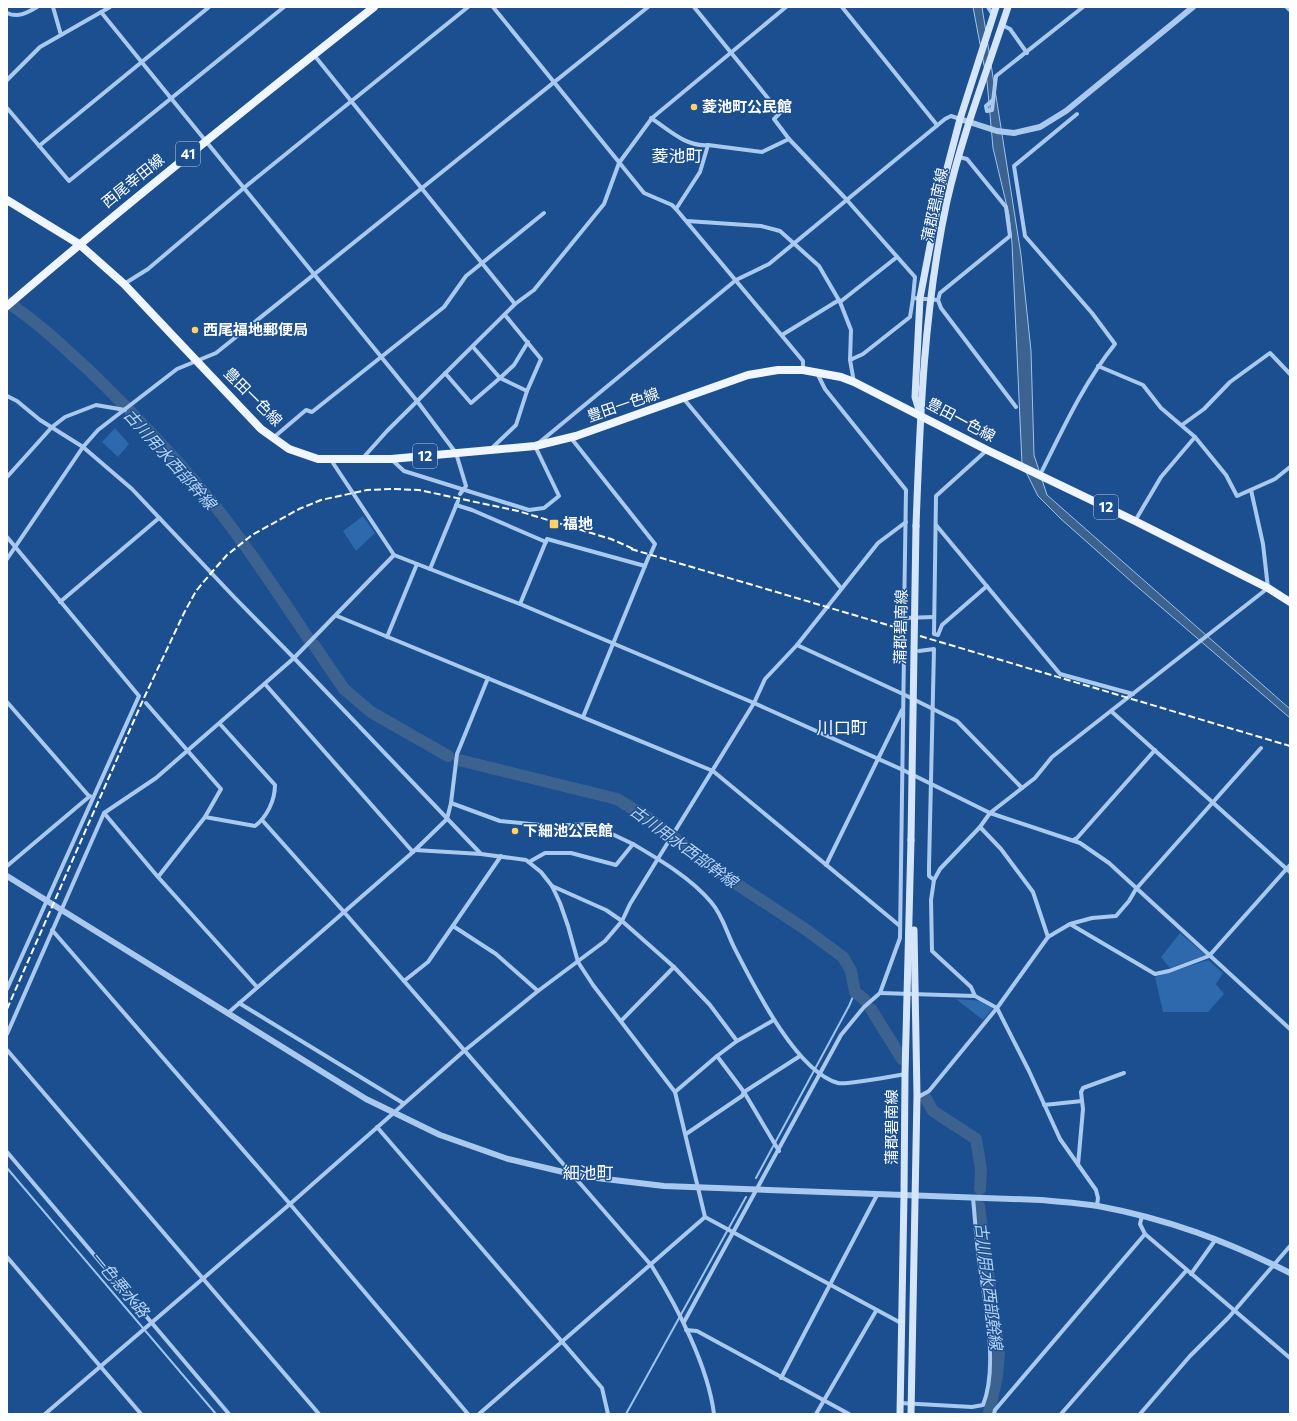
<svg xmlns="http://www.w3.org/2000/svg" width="1297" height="1421" font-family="Commissioner,'Noto Sans JP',sans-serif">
<rect width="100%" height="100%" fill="#1b4f8f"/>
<g fill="#2e69ad">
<polygon points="115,428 129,444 118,457 102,442"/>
<polygon points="363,516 375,533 356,551 343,531"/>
<polygon points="1180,933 1206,955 1170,968 1161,957"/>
<polygon points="1208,960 1223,973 1216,984 1224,994 1208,1012 1163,1012 1155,977"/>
<polygon points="956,999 983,1001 993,1008 983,1020"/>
</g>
<polygon fill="#3c6290" stroke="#9cc4f0" points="973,7 982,7 1021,255 1031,351 1034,455 1047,495 1290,709 1290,718 1133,583 1061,519 1038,496 1022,464 1012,243 1009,215 993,148 987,81"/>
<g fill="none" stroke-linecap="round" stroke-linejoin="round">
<g stroke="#9cc4f0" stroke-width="2">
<polyline points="7,1168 216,1414"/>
<polyline points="756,1178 849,1006 855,992"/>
<polyline points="626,1414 746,1197"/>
</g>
<g stroke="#3c6290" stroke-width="12">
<path d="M7,302C39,323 67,350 95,376C142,422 189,471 229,524C257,561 282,599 308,638"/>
<polyline points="314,645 344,689 371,712 448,756"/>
<polyline points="459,760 617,799 650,819 717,871 805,929 843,957 851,971 855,992 865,1000"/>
<polyline points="871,1009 902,1059"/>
<polyline points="925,1097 933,1111 976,1139 981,1169 980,1189"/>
<polyline points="979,1206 999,1354 997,1376 989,1413"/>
</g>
<g stroke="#a9c9ee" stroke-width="4">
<polyline points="53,7 61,35"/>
<polyline points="493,7 644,193 672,205 676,209 803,361 803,370"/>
<polyline points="694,7 780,113 774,119 789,139 846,199 915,277 913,298 938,300 941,308 1016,407"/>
<polyline points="842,7 937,125"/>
<polyline points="988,7 993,15"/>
<polyline points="101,12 417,401 456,453 466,486 460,494"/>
<path d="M7,13C18,18 27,13 37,7"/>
<polyline points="1002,25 1010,29 1027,53"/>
<polyline points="314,55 515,304"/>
<polyline points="7,80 40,47 110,7"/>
<polyline points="993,100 986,106 987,111 992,110 996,76 1083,7"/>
<polyline points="7,108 69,181 284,7"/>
<path d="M651,118C669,130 686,147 708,145"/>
<polyline points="39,146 209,7"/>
<polyline points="676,209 700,172 708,145 762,152 789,139"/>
<polyline points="687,221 761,226 780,231 819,266 840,302 851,330 850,360 854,382"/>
<polyline points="124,284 148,269 245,187 468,7"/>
<polyline points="938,300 940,293 1010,236 1006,207 967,159 959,157"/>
<polyline points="840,302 897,257"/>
<polyline points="782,335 839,300"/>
<polyline points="473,347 500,378 514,365 528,342"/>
<polyline points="850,360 863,354 910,317 913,298"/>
<polyline points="1098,366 1143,385 1161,408 1195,437 1226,475 1237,496 1275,479 1290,467"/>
<polyline points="445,373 471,403 500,378 527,391"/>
<polyline points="817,373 825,389 906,490 904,618 934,617"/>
<polyline points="7,396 17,401 40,420 83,447 132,489 235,598 294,658 481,854 526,860 541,872 552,886 560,903 568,926 578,962 593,985 675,1092 705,1217 901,1323"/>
<polyline points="683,398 841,588"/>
<polyline points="1182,425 1204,409 1230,382 1270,353 1290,374"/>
<polyline points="273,438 306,410 312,412 444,307 466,276 544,213"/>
<polyline points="571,438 655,544 651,553"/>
<polyline points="492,448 516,425 527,391 541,359 505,315"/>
<polyline points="987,450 936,496 934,634 938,635 942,625 987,586"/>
<polyline points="362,459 387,431 515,304 534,290 604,204 619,163 652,118 786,7"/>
<polyline points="391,459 404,471 529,510 544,508 559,496 535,446 736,280 769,264 945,119 951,116 960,119"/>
<polyline points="331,460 394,555 520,604 754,703 903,770 990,813 1080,843 1109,863 1290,1029"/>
<path d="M1040,475C1063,429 1083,384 1115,344L1092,313L1025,236L1014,166L1077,114"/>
<polyline points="7,477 52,427 65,417 96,405 125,410"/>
<polyline points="456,505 472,510 546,542"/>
<polyline points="1135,521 1161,477 1195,437"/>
<polyline points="936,525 1060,674 1133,694"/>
<polyline points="7,537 139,696 7,989"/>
<polyline points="7,559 83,447 98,430 177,369 216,353 648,7"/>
<polyline points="430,569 458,501"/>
<polyline points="60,602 159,518"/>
<polyline points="520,604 547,539 645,566"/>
<polyline points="337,616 713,771 900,926"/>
<polyline points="387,637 417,564"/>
<polyline points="797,645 903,694 957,721 1022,788"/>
<polyline points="919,651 934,649 929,867 929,876 934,880"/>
<polyline points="265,684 413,852"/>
<polyline points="7,702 88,795"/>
<polyline points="146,703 221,789 205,817 158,877"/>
<polyline points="1111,711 1290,872"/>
<polyline points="583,717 649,556"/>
<polyline points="451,803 500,821 551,826 591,824 633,844"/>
<polyline points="104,813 158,877 257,987"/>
<path d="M205,817L255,826C267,817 275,800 275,785L220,724"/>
<path d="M262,820L344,912L651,1265C677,1306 708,1366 714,1414"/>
<polyline points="980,827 1001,849 1033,892 1048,937"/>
<polyline points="1073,840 1077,838 1155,750"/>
<polyline points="415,850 481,854"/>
<path d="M529,862L545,853H571L616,865L633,844C660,860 691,878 711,902C724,917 727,935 736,951C755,988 797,1072 838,1083C845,1085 894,1076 905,1074"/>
<polyline points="826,865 902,710"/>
<polyline points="7,866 90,796"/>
<polyline points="552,886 606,910 622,921 674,967 710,1005 737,1041"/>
<polyline points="1070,924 1155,974 1169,971 1209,956 1290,865"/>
<polyline points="453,926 496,954 538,991"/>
<polyline points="52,930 290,1204 468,1414"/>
<polyline points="404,981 428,962 501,856"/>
<polyline points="880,993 975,996"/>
<polyline points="239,1003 403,1103"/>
<polyline points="228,1013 413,852 447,819 451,803 457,754 488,678"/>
<polyline points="621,1021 674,967"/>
<polyline points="7,1034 104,813 156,778 294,658 394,555"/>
<polyline points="7,1050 319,1414"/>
<polyline points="717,1056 744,1092 779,1151"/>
<polyline points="675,1092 717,1056 737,1041 774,1020"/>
<polyline points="917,1095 920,1096 929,1091 997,1008 1048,937 1070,924 1092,918 1116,916 1129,901 1136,889 1261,748"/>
<polyline points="1044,1105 1082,1101"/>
<polyline points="377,1127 602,1388 608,1414"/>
<polyline points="686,1134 742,1096 744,1092 800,1056"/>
<polyline points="7,1152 229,1414"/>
<polyline points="1078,1165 1083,1109 1081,1092 1083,1088 1124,1073"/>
<polyline points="1097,1206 1098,1198 1096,1190 1060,1139 1029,1071 997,1008 975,996 971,987 932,951 931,900 934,880 940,869 980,827 990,813 1035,778 1052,757 1268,588 1263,544 1251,490"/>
<polyline points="1142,1216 1140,1224 1145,1234 1290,1358"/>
<polyline points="7,1257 141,1414"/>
<polyline points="1191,1274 1216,1239"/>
<polyline points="684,1322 841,1035 864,1007 880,993 900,938 904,652"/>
<polyline points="686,1330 697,1331 849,1414"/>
<polyline points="781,1378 877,1195"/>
<path d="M900,1403L972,1407L983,1405C999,1365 984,1301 979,1259C976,1239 975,1218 973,1198"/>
<polyline points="45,1414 290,1204 464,1051 538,991 605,941 622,921 630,904 754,703 765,679 797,645 878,543 906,522"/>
<polyline points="479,1414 705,1217"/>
<polyline points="816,1414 876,1311"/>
<polyline points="994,1414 995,1410 1145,1234"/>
<polyline points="1061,1414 1186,1271"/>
<polyline points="1140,1414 1190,1356 1229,1317 1290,1246"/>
</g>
<g stroke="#a9c9ee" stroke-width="6">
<polyline points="1288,7 1290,9"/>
<polyline points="960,119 997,131 1014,133 1040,127 1066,111 1193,7"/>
<path d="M7,876L366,1099L440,1135L508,1159L580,1176L664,1186L1041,1200C1060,1202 1079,1203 1098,1206C1168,1219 1227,1241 1290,1273"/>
</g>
<g stroke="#d6e6fa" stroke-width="7">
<polyline points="919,410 915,397 920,298 939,199 960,119 996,7"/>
<path d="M916,526C920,417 924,307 947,201C962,135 987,71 1008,7"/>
<polyline points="900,1414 904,1195 905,1074 911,840"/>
<polyline points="911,1414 917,1095 914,930"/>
</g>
<g stroke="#f0f6ff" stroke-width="8">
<polyline points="7,200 79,244 124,284 261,429 289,449 318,459 391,459 535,446 576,436 748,375 778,370 803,370 841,377 854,382 987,450 1135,521 1268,588 1290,602"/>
<path d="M7,306C127,203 250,105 374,7"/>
</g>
<g stroke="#fff" stroke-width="2" stroke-dasharray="7 3" stroke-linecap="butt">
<polyline points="631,549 908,631"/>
<polyline points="920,636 1290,746"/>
<polyline points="7,1009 143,700 184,613 196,591 212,572 227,555 252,535 299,509 321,500 367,490 393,489 419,490 518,511 611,539 636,550"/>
</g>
<polyline stroke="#d6e6fa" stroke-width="7" points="911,840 916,526"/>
</g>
<g fill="#ffd166" stroke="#1b4f8f" stroke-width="1.5">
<circle cx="694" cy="107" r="4"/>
<circle cx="195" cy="330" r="4"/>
<rect x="549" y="519" width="10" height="10" rx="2"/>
<circle cx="515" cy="831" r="4"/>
</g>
<g text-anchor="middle" stroke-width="3" stroke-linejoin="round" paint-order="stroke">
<g fill="#1b4f8f" stroke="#bbcadd" stroke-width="1">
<rect x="176" y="142" width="24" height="24" rx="3"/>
<rect x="413" y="444" width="24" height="24" rx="3"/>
<rect x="1094" y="495" width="24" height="24" rx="3"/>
</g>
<g font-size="14" font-weight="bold" fill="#fff">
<text x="188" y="159">41</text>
<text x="425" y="461">12</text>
<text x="1106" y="512">12</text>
</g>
<g font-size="15" font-weight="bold" fill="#fff" stroke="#1b4f8f" text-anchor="start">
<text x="702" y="112">菱池町公民館</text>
<text x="203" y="335">西尾福地郵便局</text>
<text x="563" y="529">福地</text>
<text x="523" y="836">下細池公民館</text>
</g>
<g font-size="15" fill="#fff" stroke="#1b4f8f">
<text transform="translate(133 181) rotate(-39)" y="5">西尾幸田線</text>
<text transform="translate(935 205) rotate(-78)" y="5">蒲郡碧南線</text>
<text transform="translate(253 397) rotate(45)" y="5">豊田一色線</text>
<text transform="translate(623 405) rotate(-19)" y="5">豊田一色線</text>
<text transform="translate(961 420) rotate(28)" y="5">豊田一色線</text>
<text transform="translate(901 627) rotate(-89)" y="5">蒲郡碧南線</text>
<text transform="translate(892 1127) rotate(-90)" y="5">蒲郡碧南線</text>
</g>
<g font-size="16" font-style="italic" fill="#b5d3f5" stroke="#1b4f8f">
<text transform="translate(170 459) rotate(48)" y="6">古川用水西部幹線</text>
<text transform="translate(684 846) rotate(36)" y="6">古川用水西部幹線</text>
<text transform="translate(120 1284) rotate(50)" y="6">一色悪水路</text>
<text transform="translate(989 1286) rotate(83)" y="6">古川用水西部幹線</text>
</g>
<g font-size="17" fill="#fff" stroke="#1b4f8f">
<text x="677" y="162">菱池町</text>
<text x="842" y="734">川口町</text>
<text x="588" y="1179">細池町</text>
</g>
</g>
<rect width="1297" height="1421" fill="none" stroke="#ffffff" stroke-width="16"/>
</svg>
